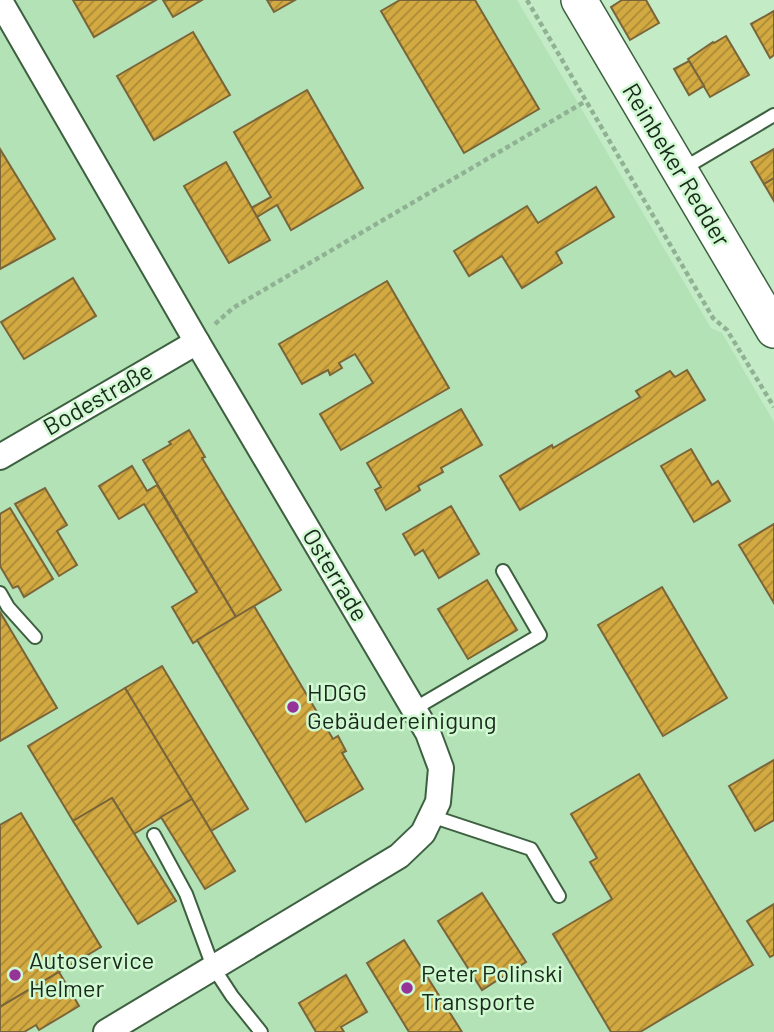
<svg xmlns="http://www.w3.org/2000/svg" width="774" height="1032" font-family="Barlow,sans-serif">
<defs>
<pattern id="building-hatch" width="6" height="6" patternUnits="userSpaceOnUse" patternTransform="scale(1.75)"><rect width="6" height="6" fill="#d3a941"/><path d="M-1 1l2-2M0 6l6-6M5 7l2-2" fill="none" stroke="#aa8a36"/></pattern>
</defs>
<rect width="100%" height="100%" fill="#c3ecc6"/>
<polygon fill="#b4e2b7" points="0,0 517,0 711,328 722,333 774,422 774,1032 0,1032"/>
<g fill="url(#building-hatch)" stroke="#796539" stroke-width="2">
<polygon points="73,0 156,0 94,37"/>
<polygon points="163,0 202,0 173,17"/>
<polygon points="267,0 295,0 274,12"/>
<polygon points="400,0 475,0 539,109 464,153 381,11"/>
<polygon points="622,0 646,0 659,23 630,40 611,7"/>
<polygon points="774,11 774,55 770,58 751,24"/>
<polygon points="193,32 230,95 154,140 117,76"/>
<polygon points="726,36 749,75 710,97 688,59 713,42 714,43"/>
<polygon points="689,61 704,86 689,95 674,69"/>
<polygon points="307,90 363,188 291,230 277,205 257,217 251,208 271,197 234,132"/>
<polygon points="0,149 55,239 0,269"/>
<polygon points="774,149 774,178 764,184 751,162"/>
<polygon points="226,162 270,240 229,263 184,186"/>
<polygon points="774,178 774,201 764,184"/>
<polygon points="596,187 614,217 556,252 562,263 522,288 502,256 469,276 454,251 527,206 538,223"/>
<polygon points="73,278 96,316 24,359 1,322"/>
<polygon points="387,281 449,388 341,450 320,414 373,383 355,354 339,363 342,368 330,375 328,370 302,384 279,344"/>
<polygon points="687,370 705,400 520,510 500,476 552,445 553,448 640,397 636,391 670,371 675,377"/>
<polygon points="461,409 482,445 441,468 443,472 418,486 420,490 386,510 375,490 381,487 367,463"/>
<polygon points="189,430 205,457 202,458 281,590 236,617 143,460 171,444 169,442"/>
<polygon points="691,449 712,485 718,481 730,501 694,522 661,466"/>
<polygon points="132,466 147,491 157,485 236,617 193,643 172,607 197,592 144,504 119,519 99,486"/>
<polygon points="45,488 67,525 57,531 77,565 59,576 15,504"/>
<polygon points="451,506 479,554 439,578 423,550 415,555 403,534"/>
<polygon points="10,508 53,579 24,597 18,586 13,588 0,566 0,514"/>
<polygon points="774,524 774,603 739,545"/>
<polygon points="487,580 517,630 468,659 438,609"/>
<polygon points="662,587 727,698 663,736 598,625"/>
<polygon points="254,606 333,739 338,736 346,751 342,753 363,789 306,822 197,640"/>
<polygon points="0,612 57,708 0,741"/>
<polygon points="162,666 248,809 211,831 125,688"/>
<polygon points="125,688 192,799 134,834 112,798 73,821 28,746"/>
<polygon points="774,760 774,820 755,831 729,786"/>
<polygon points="639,774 753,965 640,1032 611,1032 553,934 612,899 590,862 597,858 571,814"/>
<polygon points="112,798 176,901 138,924 73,821"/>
<polygon points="192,799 235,871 205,889 161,817"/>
<polygon points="21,813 101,947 0,1007 0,825"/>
<polygon points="482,893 526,962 482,990 438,921"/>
<polygon points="774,904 774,955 770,957 747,921"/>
<polygon points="404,940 462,1032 409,1032 367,963"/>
<polygon points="59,972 79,1006 39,1030 36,1025 24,1032 0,1032 0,1007"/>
<polygon points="346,975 367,1012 341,1027 344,1032 316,1032 299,1003"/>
</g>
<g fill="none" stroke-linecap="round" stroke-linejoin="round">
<defs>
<g id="lane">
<polyline points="681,170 774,115"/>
<polyline points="0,593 8,607 35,637"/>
<polyline points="414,709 540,635 503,571"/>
<polyline points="431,816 531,849 559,896"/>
<polyline points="154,835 186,894 213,967 232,996 261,1032"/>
</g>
<g id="street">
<polyline points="0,1 197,342 428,733 441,768 438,802 423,833 399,856 106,1032"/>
<polyline points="0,457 197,342"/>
</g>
<polyline id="secondary" points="579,0 774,330"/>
</defs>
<use href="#lane" stroke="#3d6040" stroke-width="16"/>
<use href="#street" stroke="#3d6040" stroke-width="28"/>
<use href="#secondary" stroke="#3d6040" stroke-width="38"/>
<g stroke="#90b193" stroke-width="4.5" stroke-dasharray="5 3.5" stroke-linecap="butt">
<polyline points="527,0 713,318 727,330 774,407"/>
<polyline points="215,324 233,308 586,101"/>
</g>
<use href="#lane" stroke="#fff" stroke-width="12"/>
<use href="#street" stroke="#fff" stroke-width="24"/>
<use href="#secondary" stroke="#fff" stroke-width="35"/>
</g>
<g fill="#963399" stroke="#d0f9d2" stroke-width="2.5">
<circle cx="293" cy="707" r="7"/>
<circle cx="15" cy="975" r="7"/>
<circle cx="407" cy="988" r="7"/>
</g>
<g text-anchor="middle" stroke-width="5" stroke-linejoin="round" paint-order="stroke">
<g font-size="24" fill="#19291b" stroke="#d0f9d2">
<text transform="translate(676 165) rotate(59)" y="8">Reinbeker Redder</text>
<text transform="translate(98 399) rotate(-30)" y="8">Bodestraße</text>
<text transform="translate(335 575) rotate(59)" y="8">Osterrade</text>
</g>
<g font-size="24" fill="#19291b" stroke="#d0f9d2" text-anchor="start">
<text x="307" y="701">HDGG<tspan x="307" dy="28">Gebäudereinigung</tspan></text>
<text x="29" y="969">Autoservice<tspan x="29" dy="28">Helmer</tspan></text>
<text x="421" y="982">Peter Polinski<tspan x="421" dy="28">Transporte</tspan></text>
</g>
</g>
</svg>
